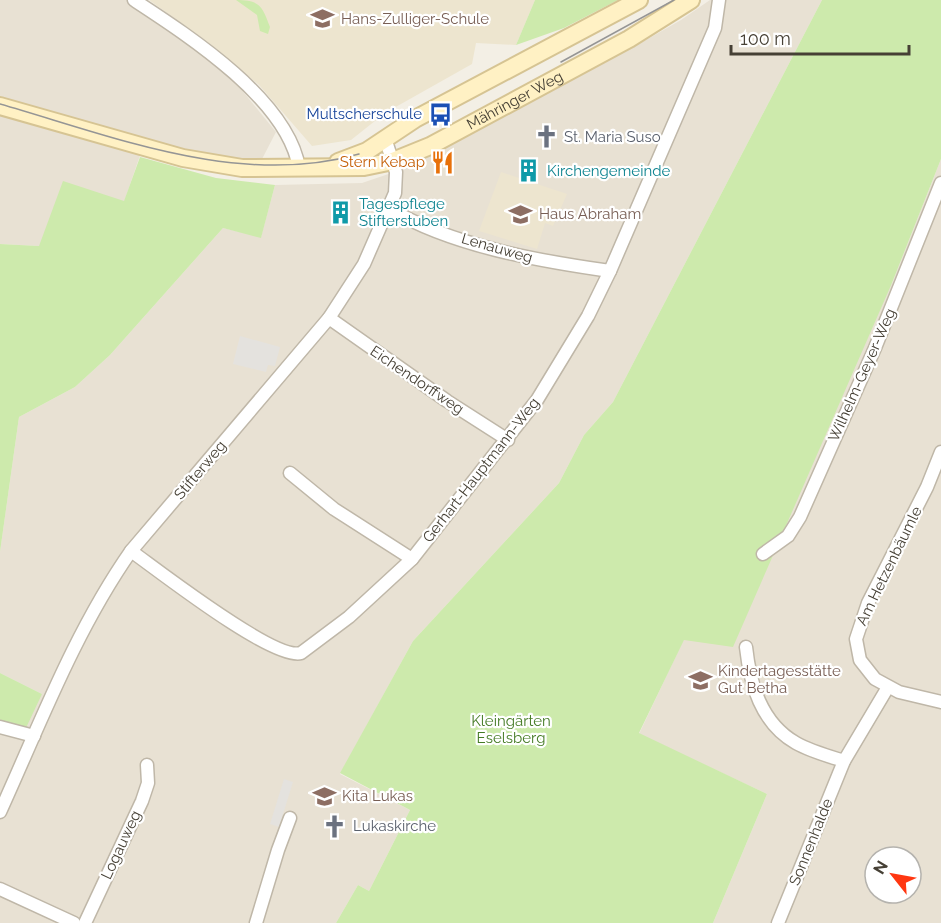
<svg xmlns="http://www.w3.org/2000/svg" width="941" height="923" font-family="Raleway,sans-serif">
<rect width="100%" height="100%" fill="#f3efe5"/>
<g fill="#e8e1d3" fill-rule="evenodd">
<polygon points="0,0 127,0 197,50 236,83 276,132 261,161 229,160 145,141 124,202 39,246 0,244"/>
<polygon points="710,0 822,0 613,402 584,435 559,483 413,641 340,774 410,810 369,891 358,885 336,923 0,923 0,721 42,694 0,673 0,552 19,417 75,387 110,355 223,228 261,237 275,185 362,183 409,167 632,48 681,20"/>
<path d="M941,159V923H713L767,794L639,734L684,639L892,283ZM875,857H911V893H875Z"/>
</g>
<g fill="#ede5cf">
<polygon points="149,0 535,0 516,45 476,43 472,64 385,113 351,140 312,146 259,85 206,41"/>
<polygon points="501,172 567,194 553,226 545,223 537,249 479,231"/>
</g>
<g fill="#cdeaac">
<path d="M236,0C260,0 262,6 270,27L268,34L260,31L257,15Z"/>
<polygon points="535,0 618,0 564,28 516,45"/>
<polygon points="822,0 941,0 941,159 892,283 733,647 684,640 639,733 767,794 713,923 336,923 358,885 369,891 410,810 340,773 413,641 559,483 584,435 613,402"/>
<polygon points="140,157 216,178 275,185 261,238 223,228 110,355 75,387 19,417 0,552 0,244 39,246 63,181 124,201"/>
<polygon points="0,673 42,694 25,730 0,721"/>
</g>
<g fill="#e4e2de">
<polygon points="240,336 280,347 275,366 268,365 266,372 233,364"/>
<polygon points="284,779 293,782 279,827 270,824"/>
</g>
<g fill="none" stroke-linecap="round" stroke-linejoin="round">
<defs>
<g id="street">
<path d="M134,0C189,36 288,100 299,168"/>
<path d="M390,209C452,246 539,261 610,271"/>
<polyline points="329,318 447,401 508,440"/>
<polyline points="941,452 927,487 868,603 856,639 860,660 875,679 899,692 941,702"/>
<polyline points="290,473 334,509 412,559"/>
<path d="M131,551C159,571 274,661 301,653L349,617L412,559L537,400L588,316L610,271L715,28L719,0"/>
<polyline points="763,554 788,536 800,517 875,348 941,183"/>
<path d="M746,647C750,684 761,723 796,743C810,751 828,756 844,761"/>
<polyline points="0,727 34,736"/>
<path d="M0,812C40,724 75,631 131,551L329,318L364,264L395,193L396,172L385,138"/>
<polyline points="0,889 74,923"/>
<polyline points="85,923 142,801 148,783 147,765"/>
<polyline points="256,923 278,850 290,818"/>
<polyline points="778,923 844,761 888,687"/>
</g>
<g id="secondary">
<path id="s1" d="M0,106L183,158L242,168L364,167L393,161L430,146L629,39L691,0"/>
<polyline points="338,162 367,151 415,119 639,0"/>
</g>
</defs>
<use href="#street" stroke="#bfb7a8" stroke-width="15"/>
<use href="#secondary" stroke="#d6c493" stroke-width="20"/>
<use href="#street" stroke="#fff" stroke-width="12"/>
<use href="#secondary" stroke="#fff1c4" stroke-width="16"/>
<g stroke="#959595" stroke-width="1.5">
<polyline points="561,62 674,0"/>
<path d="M0,104C115,137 240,188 359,154"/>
</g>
</g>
<defs>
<symbol id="school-bare" viewBox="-9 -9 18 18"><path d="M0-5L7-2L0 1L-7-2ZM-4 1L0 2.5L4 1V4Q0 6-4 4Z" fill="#8d6e63" stroke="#fff" stroke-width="2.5" paint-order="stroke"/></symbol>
<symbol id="bus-bare" viewBox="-9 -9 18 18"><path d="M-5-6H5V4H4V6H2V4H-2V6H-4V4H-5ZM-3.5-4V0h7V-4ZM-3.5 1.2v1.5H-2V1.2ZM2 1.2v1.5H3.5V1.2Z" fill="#1a4fb4" stroke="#fff" stroke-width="2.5" paint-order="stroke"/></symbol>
<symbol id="church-bare" viewBox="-9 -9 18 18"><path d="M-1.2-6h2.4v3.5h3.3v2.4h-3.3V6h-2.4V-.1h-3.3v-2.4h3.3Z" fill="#6b7280" stroke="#fff" stroke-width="2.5" paint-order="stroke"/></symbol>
<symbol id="restaurant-bare" viewBox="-9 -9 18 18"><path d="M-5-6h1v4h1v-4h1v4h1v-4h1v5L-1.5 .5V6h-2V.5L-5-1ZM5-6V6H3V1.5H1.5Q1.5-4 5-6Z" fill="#e8710a" stroke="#fff" stroke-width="2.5" paint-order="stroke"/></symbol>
<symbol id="building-bare" viewBox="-9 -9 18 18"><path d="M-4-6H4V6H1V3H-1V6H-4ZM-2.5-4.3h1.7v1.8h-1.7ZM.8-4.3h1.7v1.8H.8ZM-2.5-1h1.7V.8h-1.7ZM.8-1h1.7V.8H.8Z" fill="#0f9aa8" stroke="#fff" stroke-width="2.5" paint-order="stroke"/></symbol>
</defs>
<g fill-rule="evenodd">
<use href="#school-bare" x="306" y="2" width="33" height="33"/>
<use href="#bus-bare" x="424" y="98" width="33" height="33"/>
<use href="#church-bare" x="530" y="120" width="33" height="33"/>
<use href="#restaurant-bare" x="426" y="146" width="33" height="33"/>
<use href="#building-bare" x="512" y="154" width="33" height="33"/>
<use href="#building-bare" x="324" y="196" width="33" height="33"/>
<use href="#school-bare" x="504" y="198" width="33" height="33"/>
<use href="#school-bare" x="684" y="664" width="33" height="33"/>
<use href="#school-bare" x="308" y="780" width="33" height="33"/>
<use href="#church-bare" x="318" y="810" width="33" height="33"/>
</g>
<g text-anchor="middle" stroke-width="4.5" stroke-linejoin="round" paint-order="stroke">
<g font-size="15" fill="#785e54" stroke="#fff" text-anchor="start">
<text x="341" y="24">Hans-Zulliger-Schule</text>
<text x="539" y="219">Haus Abraham</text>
<text x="718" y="676">Kindertagesstätte<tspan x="718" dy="17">Gut Betha</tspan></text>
<text x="342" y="801">Kita Lukas</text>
</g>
<g font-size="15" fill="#464035" stroke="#fff">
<text dy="5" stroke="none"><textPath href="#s1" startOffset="538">Mähringer Weg</textPath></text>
<text transform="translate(497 248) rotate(16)" y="5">Lenauweg</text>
<text transform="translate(862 375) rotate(-66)" y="5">Wilhelm-Geyer-Weg</text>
<text transform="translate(417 380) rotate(34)" y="5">Eichendorffweg</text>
<text transform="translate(200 470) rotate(-50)" y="5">Stifterweg</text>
<text transform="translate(481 470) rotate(-52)" y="5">Gerhart-Hauptmann-Weg</text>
<text transform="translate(889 566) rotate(-64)" y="5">Am Hetzenbäumle</text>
<text transform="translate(811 842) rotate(-68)" y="5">Sonnenhalde</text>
<text transform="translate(121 845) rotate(-65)" y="5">Logauweg</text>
</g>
<g font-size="15" fill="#164399" stroke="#fff" text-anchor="end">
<text x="422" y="119">Multscherschule</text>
</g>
<g font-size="15" fill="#5b616d" stroke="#fff" text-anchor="start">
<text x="564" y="142">St. Maria Suso</text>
<text x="353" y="831">Lukaskirche</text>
</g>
<g font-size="15" fill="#c56008" stroke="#fff" text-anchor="end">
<text x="425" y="167">Stern Kebap</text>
</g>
<g font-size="15" fill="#0d838f" stroke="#fff" text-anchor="start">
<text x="547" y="176">Kirchengemeinde</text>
<text x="359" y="209">Tagespflege<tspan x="359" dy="17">Stifterstuben</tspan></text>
</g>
<g font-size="15" fill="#457b25" stroke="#fff">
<text x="511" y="726">Kleingärten<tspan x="511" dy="17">Eselsberg</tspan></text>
</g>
</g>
<g transform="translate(893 875) rotate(301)"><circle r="28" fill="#ffffff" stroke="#b5b3ae" stroke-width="1.5"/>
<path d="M0-4.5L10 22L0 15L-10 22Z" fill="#ff3711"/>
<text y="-9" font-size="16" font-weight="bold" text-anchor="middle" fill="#464035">N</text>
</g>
<path d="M731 45v9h178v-9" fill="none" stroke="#464035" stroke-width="3"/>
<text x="740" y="45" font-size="18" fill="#464035" stroke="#ffffff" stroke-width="4.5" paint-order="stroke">100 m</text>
</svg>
